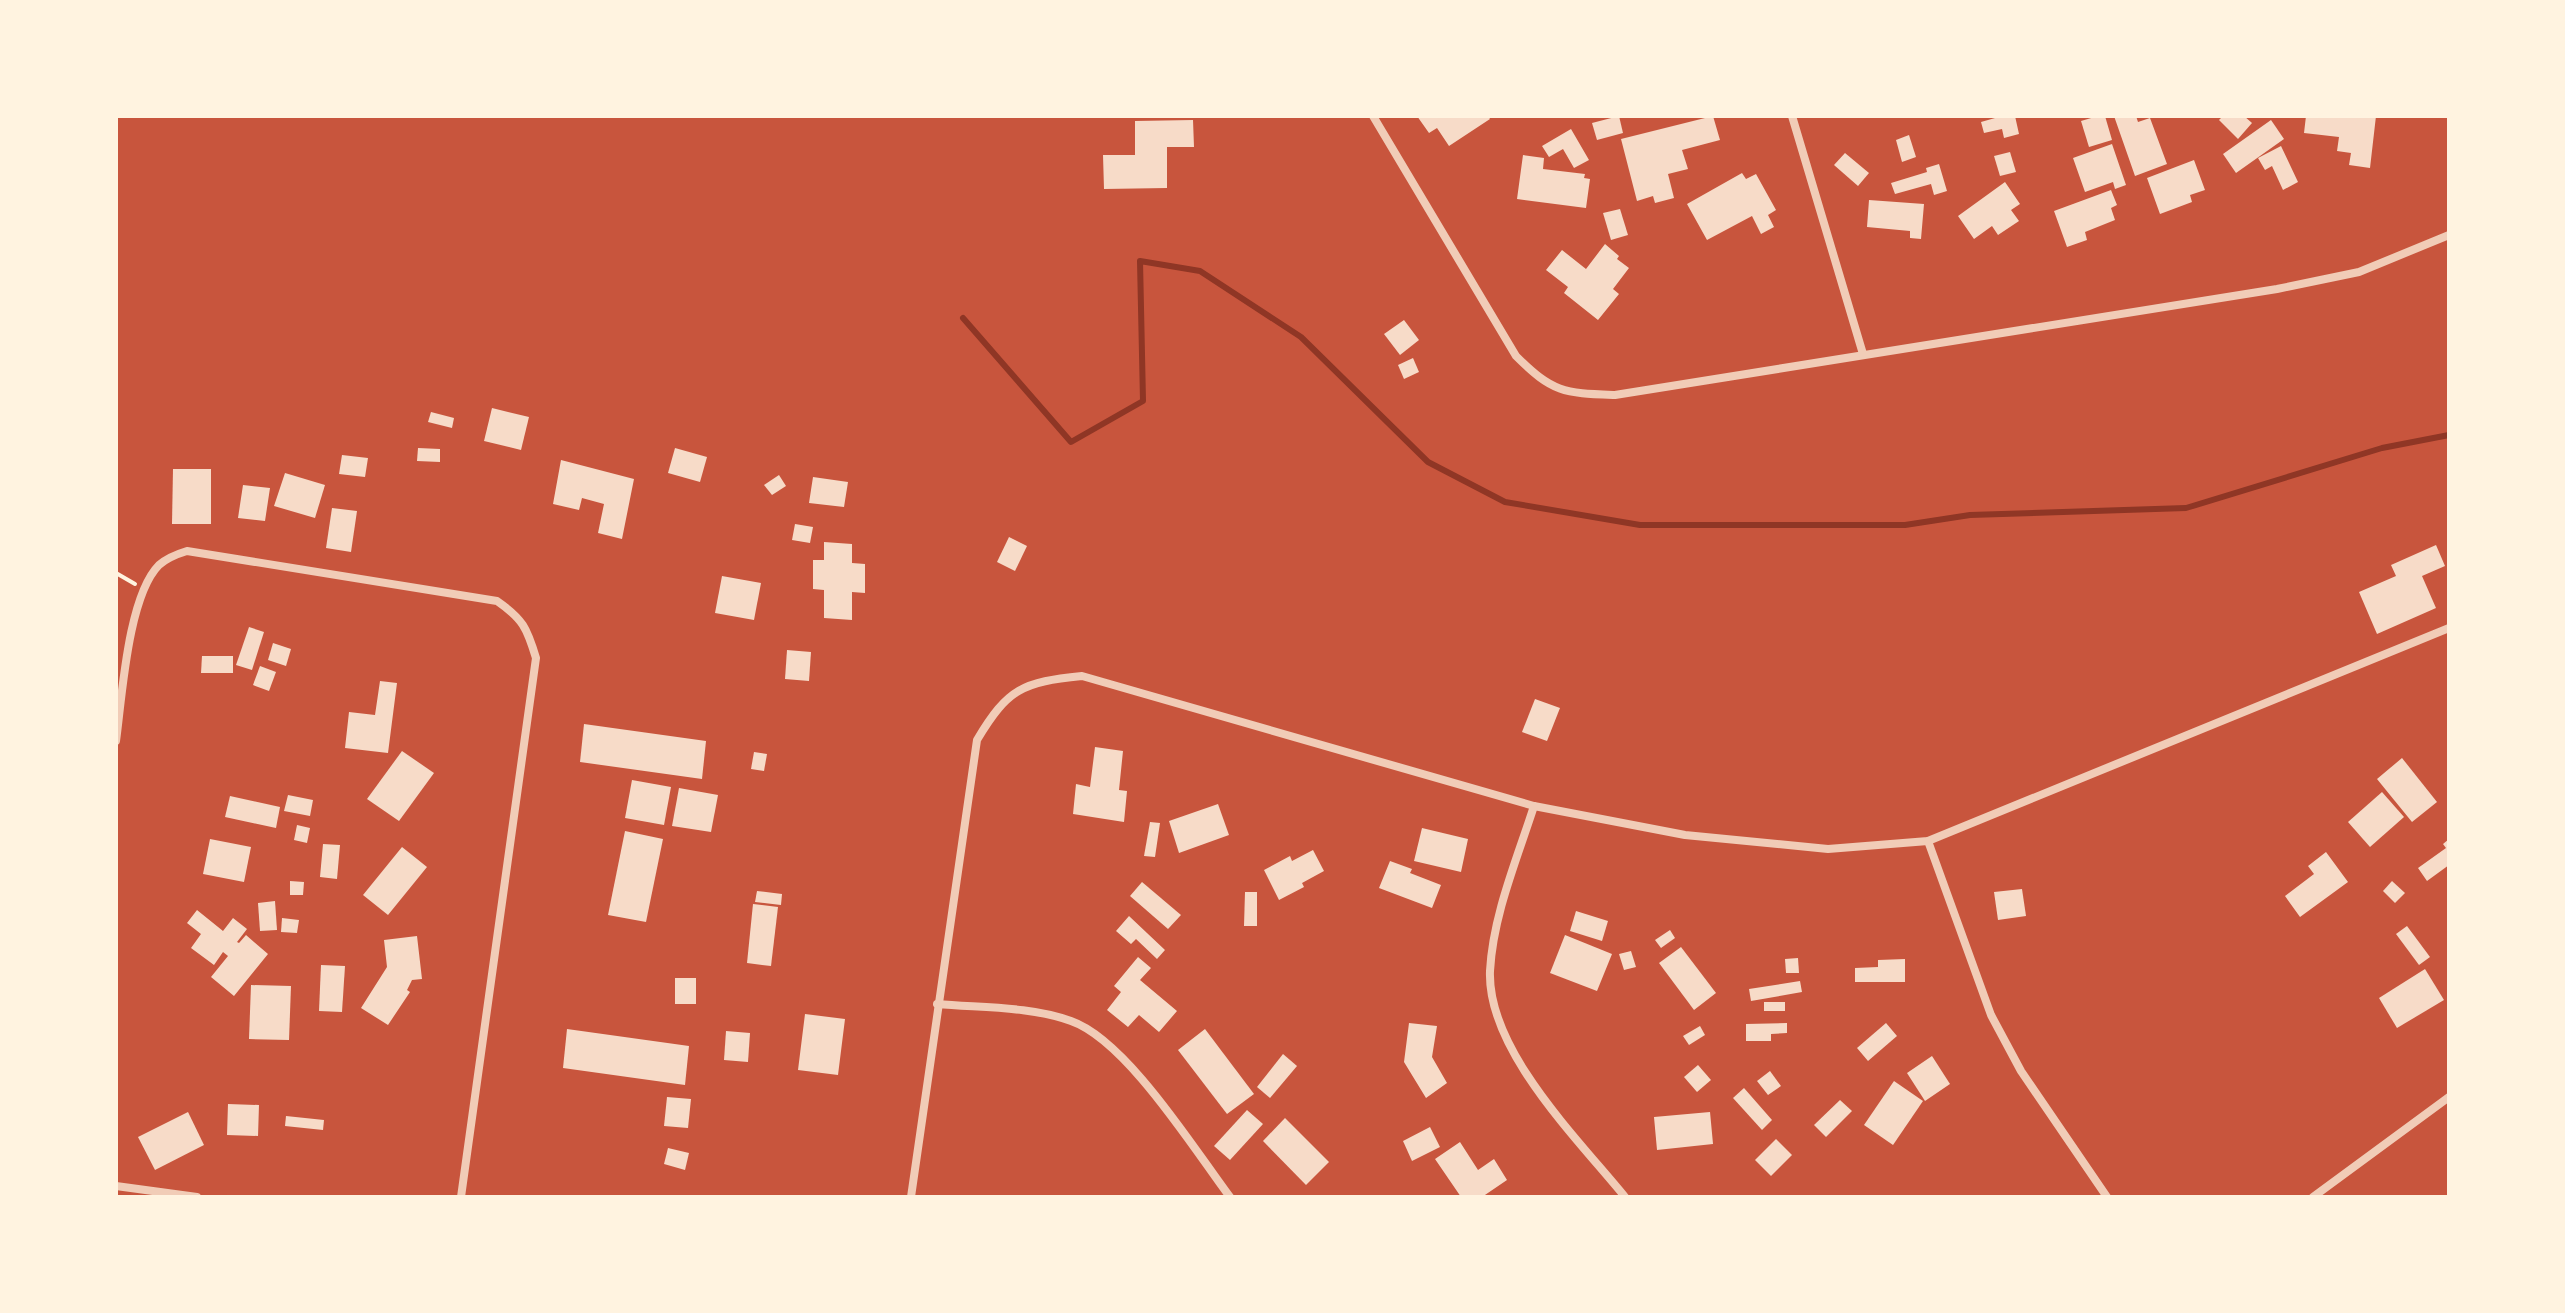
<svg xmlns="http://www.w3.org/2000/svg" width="2565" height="1313" font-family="Raleway,sans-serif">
<rect width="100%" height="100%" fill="#c8553d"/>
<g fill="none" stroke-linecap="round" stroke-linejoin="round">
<polyline stroke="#8f3625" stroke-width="6" points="963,318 1071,442 1143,401 1140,261 1200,271 1301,337 1428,462 1505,502 1640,525 1905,525 1970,515 2186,508 2382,448 2449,435"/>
</g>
<g fill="#f7dbc8">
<polygon points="1417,116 1488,116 1490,119 1449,146 1437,128 1429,133"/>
<polygon points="1619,116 1623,133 1597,140 1592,123"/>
<polygon points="1713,116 1720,140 1682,150 1688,169 1668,174 1674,198 1655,203 1653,196 1637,201 1621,139"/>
<polygon points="2002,116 2015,116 2019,134 2004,138 2002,129 1984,133 1981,122"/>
<polygon points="2098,116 2105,116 2112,140 2089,147 2081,121"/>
<polygon points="2114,116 2136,116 2138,122 2150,118 2167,164 2135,176"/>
<polygon points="2223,116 2244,116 2252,123 2238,139 2219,120"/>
<polygon points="2306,116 2376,116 2370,168 2349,165 2351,153 2337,151 2339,137 2304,133"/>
<polygon points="1193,120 1194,147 1167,147 1167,188 1104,189 1103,155 1135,155 1135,121"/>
<polygon points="2271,120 2284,139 2236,173 2223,154"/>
<polygon points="1571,129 1589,160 1574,168 1563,149 1549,157 1542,146"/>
<polygon points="1909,135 1916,157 1902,162 1896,140"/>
<polygon points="2112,144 2126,185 2115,189 2113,182 2085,192 2073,158"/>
<polygon points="2281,146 2298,182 2283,190 2272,166 2265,170 2258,158"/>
<polygon points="2010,152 2016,172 2000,176 1994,156"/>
<polygon points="1845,153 1869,173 1858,186 1834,165"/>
<polygon points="1523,155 1544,158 1543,169 1585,174 1584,178 1590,179 1586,208 1517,199"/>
<polygon points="2194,160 2205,190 2190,195 2192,202 2160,214 2147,178"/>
<polygon points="1939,164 1947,191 1934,195 1931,184 1895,194 1891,183 1927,172 1926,168"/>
<polygon points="1742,173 1746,179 1756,174 1776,210 1768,215 1774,227 1761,234 1752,216 1707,240 1687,204"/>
<polygon points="2005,182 2020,204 2011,210 2019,221 1998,235 1992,226 1974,239 1958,216"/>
<polygon points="2111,190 2117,205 2111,208 2115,220 2085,232 2087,240 2067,247 2054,211"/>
<polygon points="1869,200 1924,204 1921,239 1910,238 1910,231 1867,227"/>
<polygon points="1620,209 1628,235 1611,240 1603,213"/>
<polygon points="1605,244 1619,256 1617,259 1629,268 1613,289 1619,294 1598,320 1564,293 1568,287 1546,270 1562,250 1586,269"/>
<polygon points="1404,320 1419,340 1400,355 1384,334"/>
<polygon points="1413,358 1419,372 1404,379 1398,365"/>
<polygon points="492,408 529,417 521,450 484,441"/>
<polygon points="431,412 454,418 452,428 428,422"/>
<polygon points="418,448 440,449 440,462 417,461"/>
<polygon points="675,448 707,457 700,482 668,473"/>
<polygon points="342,455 368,458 365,477 339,474"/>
<polygon points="561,460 634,479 622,539 598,533 604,504 582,498 579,510 553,504"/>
<polygon points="173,469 211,469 211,524 172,524"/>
<polygon points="285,473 325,485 315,518 274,506"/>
<polygon points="779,475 786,486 772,495 764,485"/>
<polygon points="813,477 848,482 844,507 809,503"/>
<polygon points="243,485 270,488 265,521 238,518"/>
<polygon points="332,508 357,511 351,552 326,548"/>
<polygon points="795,524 813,527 810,543 792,540"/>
<polygon points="1009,537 1027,546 1015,571 997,562"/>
<polygon points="824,542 852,544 852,563 865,564 865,593 852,592 852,620 824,618 824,590 813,589 813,560 824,560"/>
<polygon points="2436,545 2445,566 2422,576 2436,608 2377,634 2359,592 2396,576 2391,565"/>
<polygon points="722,576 761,583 754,620 715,613"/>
<polygon points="249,627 264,632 252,670 236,665"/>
<polygon points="273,643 291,649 286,666 268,660"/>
<polygon points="787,650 811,652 809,681 785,679"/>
<polygon points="202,656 233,656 233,673 201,673"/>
<polygon points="260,666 276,672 269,691 253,685"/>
<polygon points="380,681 397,683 388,753 345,748 349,712 375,715"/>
<polygon points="1535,699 1560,708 1547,741 1522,732"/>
<polygon points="584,724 706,741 702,779 580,762"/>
<polygon points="1095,747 1123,751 1119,790 1127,791 1124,822 1073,814 1076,784 1090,787"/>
<polygon points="402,751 434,773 399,821 367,799"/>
<polygon points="754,752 767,754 764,771 751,769"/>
<polygon points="2402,758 2437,802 2412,822 2377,779"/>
<polygon points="632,780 671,787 664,825 625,818"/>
<polygon points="679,788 718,795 711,832 672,826"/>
<polygon points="2382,792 2404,817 2370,847 2348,822"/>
<polygon points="288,795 313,800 310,816 284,811"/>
<polygon points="230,796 280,807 276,828 225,817"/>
<polygon points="1218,804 1229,835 1179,853 1169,821"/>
<polygon points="1150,822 1160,823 1155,857 1144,856"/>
<polygon points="297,825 310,828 307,843 294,840"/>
<polygon points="1422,828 1468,839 1461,872 1414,861"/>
<polygon points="625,831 663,839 646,922 608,915"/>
<polygon points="210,839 251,847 244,882 203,874"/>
<polygon points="2449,839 2449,865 2427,881 2418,868 2446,848 2443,844"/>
<polygon points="323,844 340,845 337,879 320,877"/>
<polygon points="402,847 427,867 388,915 363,895"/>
<polygon points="1313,850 1324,871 1302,883 1304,887 1279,900 1264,870 1290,856 1292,861"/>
<polygon points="2326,852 2348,882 2300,917 2285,896 2314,874 2308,866"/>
<polygon points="1390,861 1412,869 1410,873 1441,885 1432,908 1379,888"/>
<polygon points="290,881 304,882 303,895 290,895"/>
<polygon points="2392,881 2405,893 2395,903 2383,891"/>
<polygon points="1142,882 1181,915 1168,929 1130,896"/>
<polygon points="2022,889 2026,916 1998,920 1994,892"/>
<polygon points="757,891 782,894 781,905 755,902"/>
<polygon points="1245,892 1257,892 1257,926 1244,926"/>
<polygon points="275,901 277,930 260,931 258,903"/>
<polygon points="753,904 778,907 771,966 747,963"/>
<polygon points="197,910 223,931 233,918 247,929 237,942 239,943 246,935 268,954 234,996 211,977 228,956 223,952 214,965 191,948 201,934 187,923"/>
<polygon points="1576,911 1608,921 1602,941 1570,931"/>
<polygon points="1129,916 1165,950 1157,959 1136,939 1131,944 1116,931"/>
<polygon points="282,918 299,920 297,933 281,932"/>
<polygon points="2407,926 2430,957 2419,965 2396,934"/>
<polygon points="1670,930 1675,938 1661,948 1655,940"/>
<polygon points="1565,935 1612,954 1597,991 1550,973"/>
<polygon points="417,936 422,979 412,980 407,990 410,992 388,1025 361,1008 387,967 384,940"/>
<polygon points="1681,947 1716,993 1694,1010 1659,963"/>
<polygon points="1631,951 1636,967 1624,970 1619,954"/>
<polygon points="1138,957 1151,968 1140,980 1177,1011 1159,1032 1139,1015 1128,1027 1107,1010 1121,992 1114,986"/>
<polygon points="1798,958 1799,973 1786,973 1785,959"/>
<polygon points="1905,959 1905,982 1855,982 1855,968 1878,967 1878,960"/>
<polygon points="321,965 345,966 342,1012 319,1011"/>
<polygon points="2425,969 2444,1000 2397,1028 2379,998"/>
<rect x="675" y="978" width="21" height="26"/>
<polygon points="1800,981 1802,992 1751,1001 1749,989"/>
<polygon points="251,985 291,986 289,1040 249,1039"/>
<rect x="1764" y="1002" width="21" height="9"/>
<polygon points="805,1014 845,1019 838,1075 798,1070"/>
<polygon points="1409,1023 1437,1026 1432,1057 1447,1083 1426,1098 1404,1062"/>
<polygon points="1787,1023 1787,1033 1771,1034 1771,1041 1746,1041 1746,1024"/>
<polygon points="1886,1023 1897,1036 1868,1061 1857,1048"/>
<polygon points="1700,1026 1705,1035 1689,1045 1683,1036"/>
<polygon points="567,1029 689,1046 685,1085 563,1068"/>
<polygon points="1205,1029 1254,1094 1227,1114 1178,1050"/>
<polygon points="726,1031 750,1033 748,1062 724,1060"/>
<polygon points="1283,1054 1297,1066 1270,1098 1257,1087"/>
<polygon points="1932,1056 1950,1084 1925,1101 1907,1073"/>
<polygon points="1698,1065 1711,1080 1697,1092 1684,1077"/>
<polygon points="1770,1071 1781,1086 1768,1095 1757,1081"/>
<polygon points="1894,1081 1923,1101 1893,1145 1864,1125"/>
<polygon points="1744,1088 1772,1120 1762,1130 1733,1098"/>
<polygon points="667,1097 691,1099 688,1128 664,1126"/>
<polygon points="1840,1100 1852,1111 1826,1137 1814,1125"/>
<polygon points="228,1104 259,1105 258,1136 227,1135"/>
<polygon points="1247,1110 1263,1124 1230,1160 1214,1146"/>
<polygon points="188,1112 204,1145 155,1170 138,1137"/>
<polygon points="1710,1112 1713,1144 1657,1150 1654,1117"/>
<polygon points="286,1116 324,1120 323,1130 285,1126"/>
<polygon points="1285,1118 1329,1162 1306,1185 1263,1141"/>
<polygon points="1430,1127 1440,1147 1412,1161 1403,1141"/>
<polygon points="1776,1139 1792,1155 1771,1176 1755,1160"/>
<polygon points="1460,1142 1478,1170 1494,1159 1507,1180 1482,1197 1461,1197 1435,1159"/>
<polygon points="668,1148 689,1153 685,1170 664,1164"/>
</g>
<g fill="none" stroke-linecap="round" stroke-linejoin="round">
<polyline stroke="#fff3e0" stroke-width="4" points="116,573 135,584"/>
<g stroke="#f1ccb7" stroke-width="8">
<path d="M1373,116L1516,356C1553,393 1564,393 1615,395L2277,289L2359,272L2449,235"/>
<polyline points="1792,116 1863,354"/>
<path d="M116,741C122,697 128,596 159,565C167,558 177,554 187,551L497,601C523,619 527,628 536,658L461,1197"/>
<path d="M1534,806C1517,859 1493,915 1490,971C1487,1050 1578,1139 1625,1197"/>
<polyline points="1928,841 1991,1015 2021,1071 2107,1197"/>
<path d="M937,1004C981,1008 1030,1006 1071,1021C1126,1040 1194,1149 1230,1197"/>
<polyline points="116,1186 197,1197"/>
<path d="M911,1197L977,740C1008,688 1023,682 1082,676L1534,806L1685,835L1828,849L1928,841L2449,628"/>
<polyline points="2313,1197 2449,1097"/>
</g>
</g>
<rect width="2565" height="1313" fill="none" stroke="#fff3e0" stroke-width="236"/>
</svg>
